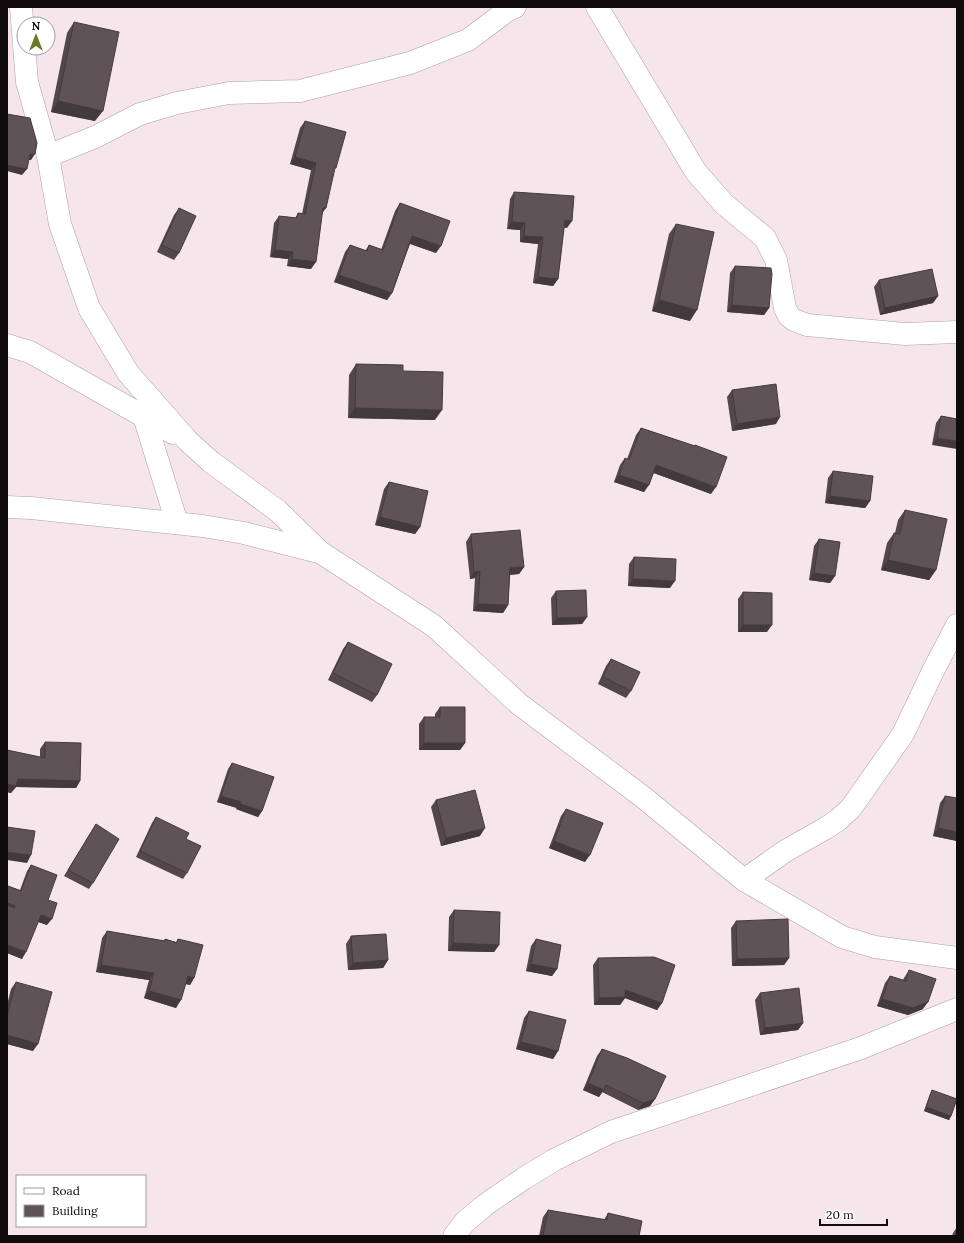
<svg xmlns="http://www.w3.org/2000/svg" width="964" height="1243" font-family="Lora,serif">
<rect width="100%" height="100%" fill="#f6e6ec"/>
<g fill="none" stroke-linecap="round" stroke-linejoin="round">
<defs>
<g id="street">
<polyline points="21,7 27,82 48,156 60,224 89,308 128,373 188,441 211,462 278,511 320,552 434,626 519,704 643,797 744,880 842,937 875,947 957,958"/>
<polyline points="597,7 696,172 724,204 765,238 776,260 785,308 789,316 794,320 807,325 905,334 957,332"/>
<polyline points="48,156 95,137 140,114 177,103 229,93 300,91 410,63 468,40 508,10 515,7"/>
<polyline points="7,345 30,352 173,433"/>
<polyline points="142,410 177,523"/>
<polyline points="7,507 31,508 203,526 244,533 319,552"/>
<polyline points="744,880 787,850 826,828 838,820 851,808 903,734 933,671 957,625"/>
<polyline points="454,1236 465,1222 485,1205 523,1179 554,1160 611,1132 861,1048 957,1009"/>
</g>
</defs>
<use href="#street" stroke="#ae9fa4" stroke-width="23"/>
<use href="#street" stroke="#fff" stroke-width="22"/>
</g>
<g fill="#53474c">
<polygon points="74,22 95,121 51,112 67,33"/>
<polygon points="305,121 334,171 322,214 311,269 287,266 288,259 270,257 274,223 279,216 295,218 298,213 302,214 311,170 290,164 300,128"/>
<polygon points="514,192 567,228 564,227 558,279 553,286 533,283 538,244 520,242 520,230 507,229 510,199"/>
<polygon points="400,203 436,253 410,244 392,293 387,300 334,282 345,252 350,245 365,251 369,245 381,250 395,211"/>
<polygon points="179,208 179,253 174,260 157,252 174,215"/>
<polygon points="676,224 690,321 652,311 669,234"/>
<polygon points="735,266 769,308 764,315 727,312 730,273"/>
<polygon points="879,280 938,296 933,303 880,315 874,287"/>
<polygon points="356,364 403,371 435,420 348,418 349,375"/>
<polygon points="732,390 776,424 732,431 727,397"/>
<polygon points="941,416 957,419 932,445 936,423"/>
<polygon points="641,428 711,494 654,473 644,492 614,482 620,465 625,458 627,459 636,435"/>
<polygon points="833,471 870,501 865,508 825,503 828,478"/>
<polygon points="389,482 420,527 415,534 375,525 384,489"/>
<polygon points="905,510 936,570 929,580 881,570 887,543 894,533 895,533 898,520"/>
<polygon points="471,534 524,567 519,574 510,575 508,605 503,613 473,611 475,578 470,579 466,542"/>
<polygon points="819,539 835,576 830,583 809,580 814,546"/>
<polygon points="634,557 670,588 628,586 629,564"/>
<polygon points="556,591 587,617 582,624 552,625 551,598"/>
<polygon points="743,592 767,632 738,632 738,599"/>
<polygon points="348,642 377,695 372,702 328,680 343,649"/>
<polygon points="611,659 631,691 626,698 598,684 606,666"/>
<polygon points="440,707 465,743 460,750 419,750 419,724 424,717 435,717 435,714"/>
<polygon points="45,742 80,781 76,788 16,787 11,793 7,792 40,757 40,749"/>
<polygon points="232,763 262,811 258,817 236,809 237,808 217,802 228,769"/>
<polygon points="945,796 957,841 933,836 940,803"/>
<polygon points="436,800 480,836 441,846 431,807"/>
<polygon points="566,809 585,862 549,848 561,816"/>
<polygon points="156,817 186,839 187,873 183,879 136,857 152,823"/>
<polygon points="96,824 93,883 89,889 64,876"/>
<polygon points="31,865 48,900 47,925 38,922 22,959 7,953 7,887 8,886 20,890 27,871"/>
<polygon points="454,910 499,945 494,952 448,951 449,917"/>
<polygon points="736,921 789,958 784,965 732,966 731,928"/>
<polygon points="107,931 164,941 165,939 176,942 178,939 194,978 190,985 185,984 176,1008 144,998 149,980 96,972 102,938"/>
<polygon points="351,936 388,960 383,968 348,970 346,944"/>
<polygon points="536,939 557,969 552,976 526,971 531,946"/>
<polygon points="598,958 662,1003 657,1010 625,998 620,1005 594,1005 593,965"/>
<polygon points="909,970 923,1009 908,1015 877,1006 885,983 890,976 903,980 904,978"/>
<polygon points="16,982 33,1051 7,1044 7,1005 11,989"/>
<polygon points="760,993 803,1023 798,1030 760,1035 755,1000"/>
<polygon points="529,1011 558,1051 553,1059 516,1049 524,1018"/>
<polygon points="602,1049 655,1099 650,1106 638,1110 602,1092 599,1097 583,1090 597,1056"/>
<polygon points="932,1090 951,1116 949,1120 924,1111 930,1094"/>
<polygon points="548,1210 604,1220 608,1213 639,1236 539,1236 543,1217"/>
<polygon points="957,1227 957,1236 952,1236 953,1233"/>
</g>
<g fill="#433a3e">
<polygon points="58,101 103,111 95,121 51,112"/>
<polygon points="30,154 35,154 31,160 26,160"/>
<polygon points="295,157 316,163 311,170 290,164"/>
<polygon points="7,165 27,169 22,175 7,171"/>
<polygon points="323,208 326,208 321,215"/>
<polygon points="565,220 572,221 567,228 560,227"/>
<polygon points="512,222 525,223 520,230 507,229"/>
<polygon points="412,236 441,246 436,253 408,243"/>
<polygon points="524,236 543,237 538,244 520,242"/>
<polygon points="275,250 293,252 288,259 270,257"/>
<polygon points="292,259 316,262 311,269 287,266"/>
<polygon points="339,275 392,293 387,300 334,282"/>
<polygon points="538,277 558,279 553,286 533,283"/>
<polygon points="938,296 933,303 880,315 885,308"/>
<polygon points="659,300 697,310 690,321 652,311"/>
<polygon points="732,305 769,308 764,315 727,312"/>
<polygon points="355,408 442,410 435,420 348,418"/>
<polygon points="780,417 776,424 732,431 737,424"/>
<polygon points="937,438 957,441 957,449 932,445"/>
<polygon points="656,465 716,487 711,494 651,472"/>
<polygon points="619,475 649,485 644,492 614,482"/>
<polygon points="830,496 870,501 865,508 825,503"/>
<polygon points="380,517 420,527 415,534 375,525"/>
<polygon points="888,560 936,570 929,580 881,570"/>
<polygon points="524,567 519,574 505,575 510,568"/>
<polygon points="480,571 475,578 470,579 474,572"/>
<polygon points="814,573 835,576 830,583 809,580"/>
<polygon points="633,579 675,581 670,588 628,586"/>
<polygon points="478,604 508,605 503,613 473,611"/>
<polygon points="587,617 582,624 552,625 557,618"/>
<polygon points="743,625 772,625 767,632 738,632"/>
<polygon points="424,743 465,743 460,750 419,750"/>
<polygon points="18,779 80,781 76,788 16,787 11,793 7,792 7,784"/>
<polygon points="221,796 241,802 237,808 217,802"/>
<polygon points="240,804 262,811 258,817 236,809"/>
<polygon points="485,828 480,836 441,846 446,838"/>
<polygon points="938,828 957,832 957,841 933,836"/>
<polygon points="554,841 590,855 585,862 549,848"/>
<polygon points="7,852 31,855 27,863 7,860"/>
<polygon points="7,903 15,906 11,912 7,911"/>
<polygon points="41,915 52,919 47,925 36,921"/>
<polygon points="453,943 499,945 494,952 448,951"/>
<polygon points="7,945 26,952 22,959 7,953"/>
<polygon points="789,958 784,965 732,966 737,959"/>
<polygon points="388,960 383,968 348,970 353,963"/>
<polygon points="531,964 557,969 552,976 526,971"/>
<polygon points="101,965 154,973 149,980 96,972"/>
<polygon points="188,976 194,978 190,985 183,983"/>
<polygon points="625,990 662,1003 657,1010 625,998 620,1005 594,1005 599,998"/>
<polygon points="149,991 181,1000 176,1008 144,998"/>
<polygon points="882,999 928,1002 923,1009 908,1015 877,1006"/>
<polygon points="803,1023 798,1030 760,1035 765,1028"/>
<polygon points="7,1035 38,1044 33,1051 7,1044"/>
<polygon points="521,1042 558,1051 553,1059 516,1049"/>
<polygon points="588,1083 604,1090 599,1097 583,1090"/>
<polygon points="655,1099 650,1106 638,1110 643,1103"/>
<polygon points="926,1107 951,1116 949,1120 924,1111"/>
</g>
<g fill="#605358" stroke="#433a3e">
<polygon points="74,22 119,32 103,111 58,101"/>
<polygon points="7,114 30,118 37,143 35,154 30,154 27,169 7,165"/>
<polygon points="305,121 346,132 336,168 335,168 326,208 323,208 316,262 292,259 293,252 275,250 279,216 297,218 298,213 305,214 316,163 295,157"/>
<polygon points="514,192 574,196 572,221 565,220 558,279 538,277 543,237 524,236 525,223 512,222"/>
<polygon points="400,203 450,221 441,246 412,236 392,293 339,275 350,245 367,251 369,245 383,250"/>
<polygon points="179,208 196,216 179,253 162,245"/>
<polygon points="676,224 714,232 697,310 659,300"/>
<polygon points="735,266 771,268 772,274 769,308 732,305"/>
<polygon points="932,269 938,296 885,308 879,280"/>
<polygon points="356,364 403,365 403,371 443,372 442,410 355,408"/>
<polygon points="776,384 780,417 737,424 732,390"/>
<polygon points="941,416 957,419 957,441 937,438"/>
<polygon points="641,428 695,446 695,445 727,457 716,487 656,465 649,485 619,475 625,458 629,460"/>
<polygon points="833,471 873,476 870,501 830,496"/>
<polygon points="389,482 428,491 420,527 380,517"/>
<polygon points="905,510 947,519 936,570 888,560 894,533 900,534"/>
<polygon points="520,530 524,567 510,568 508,605 478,604 480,571 474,572 471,534"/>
<polygon points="819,539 840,542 835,576 814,573"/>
<polygon points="634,557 676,559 675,581 633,579"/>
<polygon points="586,590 587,617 557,618 556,591"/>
<polygon points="743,592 772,593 772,625 743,625"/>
<polygon points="348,642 392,664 377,695 333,673"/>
<polygon points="611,659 640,672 631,691 603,677"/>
<polygon points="440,707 465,707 465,743 424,743 424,717 440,717"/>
<polygon points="45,742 81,743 80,781 18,779 16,786 7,784 7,750 45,758"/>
<polygon points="232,763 274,777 262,811 240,804 241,802 221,796"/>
<polygon points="475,790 485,828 446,838 436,800"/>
<polygon points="945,796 957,798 957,832 938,828"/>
<polygon points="566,809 603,823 590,855 554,841"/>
<polygon points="156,817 189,833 186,839 201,846 187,873 140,851"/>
<polygon points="96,824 119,839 93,883 68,870"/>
<polygon points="7,827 35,831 31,855 7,852"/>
<polygon points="31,865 57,875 48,900 57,903 52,919 41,915 26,952 7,945 7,905 15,908 15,906 7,903 7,888 8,886 21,891"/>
<polygon points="454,910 500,912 499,945 453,943"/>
<polygon points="788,919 789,958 737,959 736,921"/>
<polygon points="107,931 165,941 165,939 177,943 178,939 203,945 194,978 188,976 181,1000 149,991 154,973 101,965"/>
<polygon points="386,934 388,960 353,963 351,936"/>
<polygon points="536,939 561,945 557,969 531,964"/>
<polygon points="654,957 675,965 662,1003 625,990 625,997 599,998 598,958"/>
<polygon points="909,970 936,979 928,1002 913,1008 882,999 890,976 906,981"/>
<polygon points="16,982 52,992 38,1044 7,1035 7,1016"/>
<polygon points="799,988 803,1023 765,1028 760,993"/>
<polygon points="529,1011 566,1020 558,1051 521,1042"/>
<polygon points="602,1049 627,1058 666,1076 655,1099 643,1103 606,1085 604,1090 588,1083"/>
<polygon points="932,1090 957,1099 951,1116 926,1107"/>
<polygon points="548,1210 607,1220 608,1213 642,1221 639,1236 543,1236"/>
<polygon points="957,1229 957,1236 955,1236"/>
</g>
<rect width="964" height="1243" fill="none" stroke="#100b0d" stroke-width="16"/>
<rect x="16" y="1175" width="130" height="52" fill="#ffffff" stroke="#9f9d9e"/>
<rect x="24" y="1188" width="20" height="6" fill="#ffffff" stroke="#9f9d9e"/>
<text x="52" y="1195" font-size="12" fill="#100b0d">Road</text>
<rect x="24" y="1205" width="20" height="12" fill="#605358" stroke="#9f9d9e"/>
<text x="52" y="1215" font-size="12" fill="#100b0d">Building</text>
<g transform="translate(36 36)"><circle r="19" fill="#ffffff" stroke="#9f9d9e"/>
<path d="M0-3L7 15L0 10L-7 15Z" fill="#6d7925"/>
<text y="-6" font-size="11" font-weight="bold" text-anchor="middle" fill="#100b0d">N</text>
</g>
<path d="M820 1219v6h67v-6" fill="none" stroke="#100b0d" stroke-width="2"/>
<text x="826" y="1219" font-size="12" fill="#100b0d" stroke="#ffffff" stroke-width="3" paint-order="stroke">20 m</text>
</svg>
